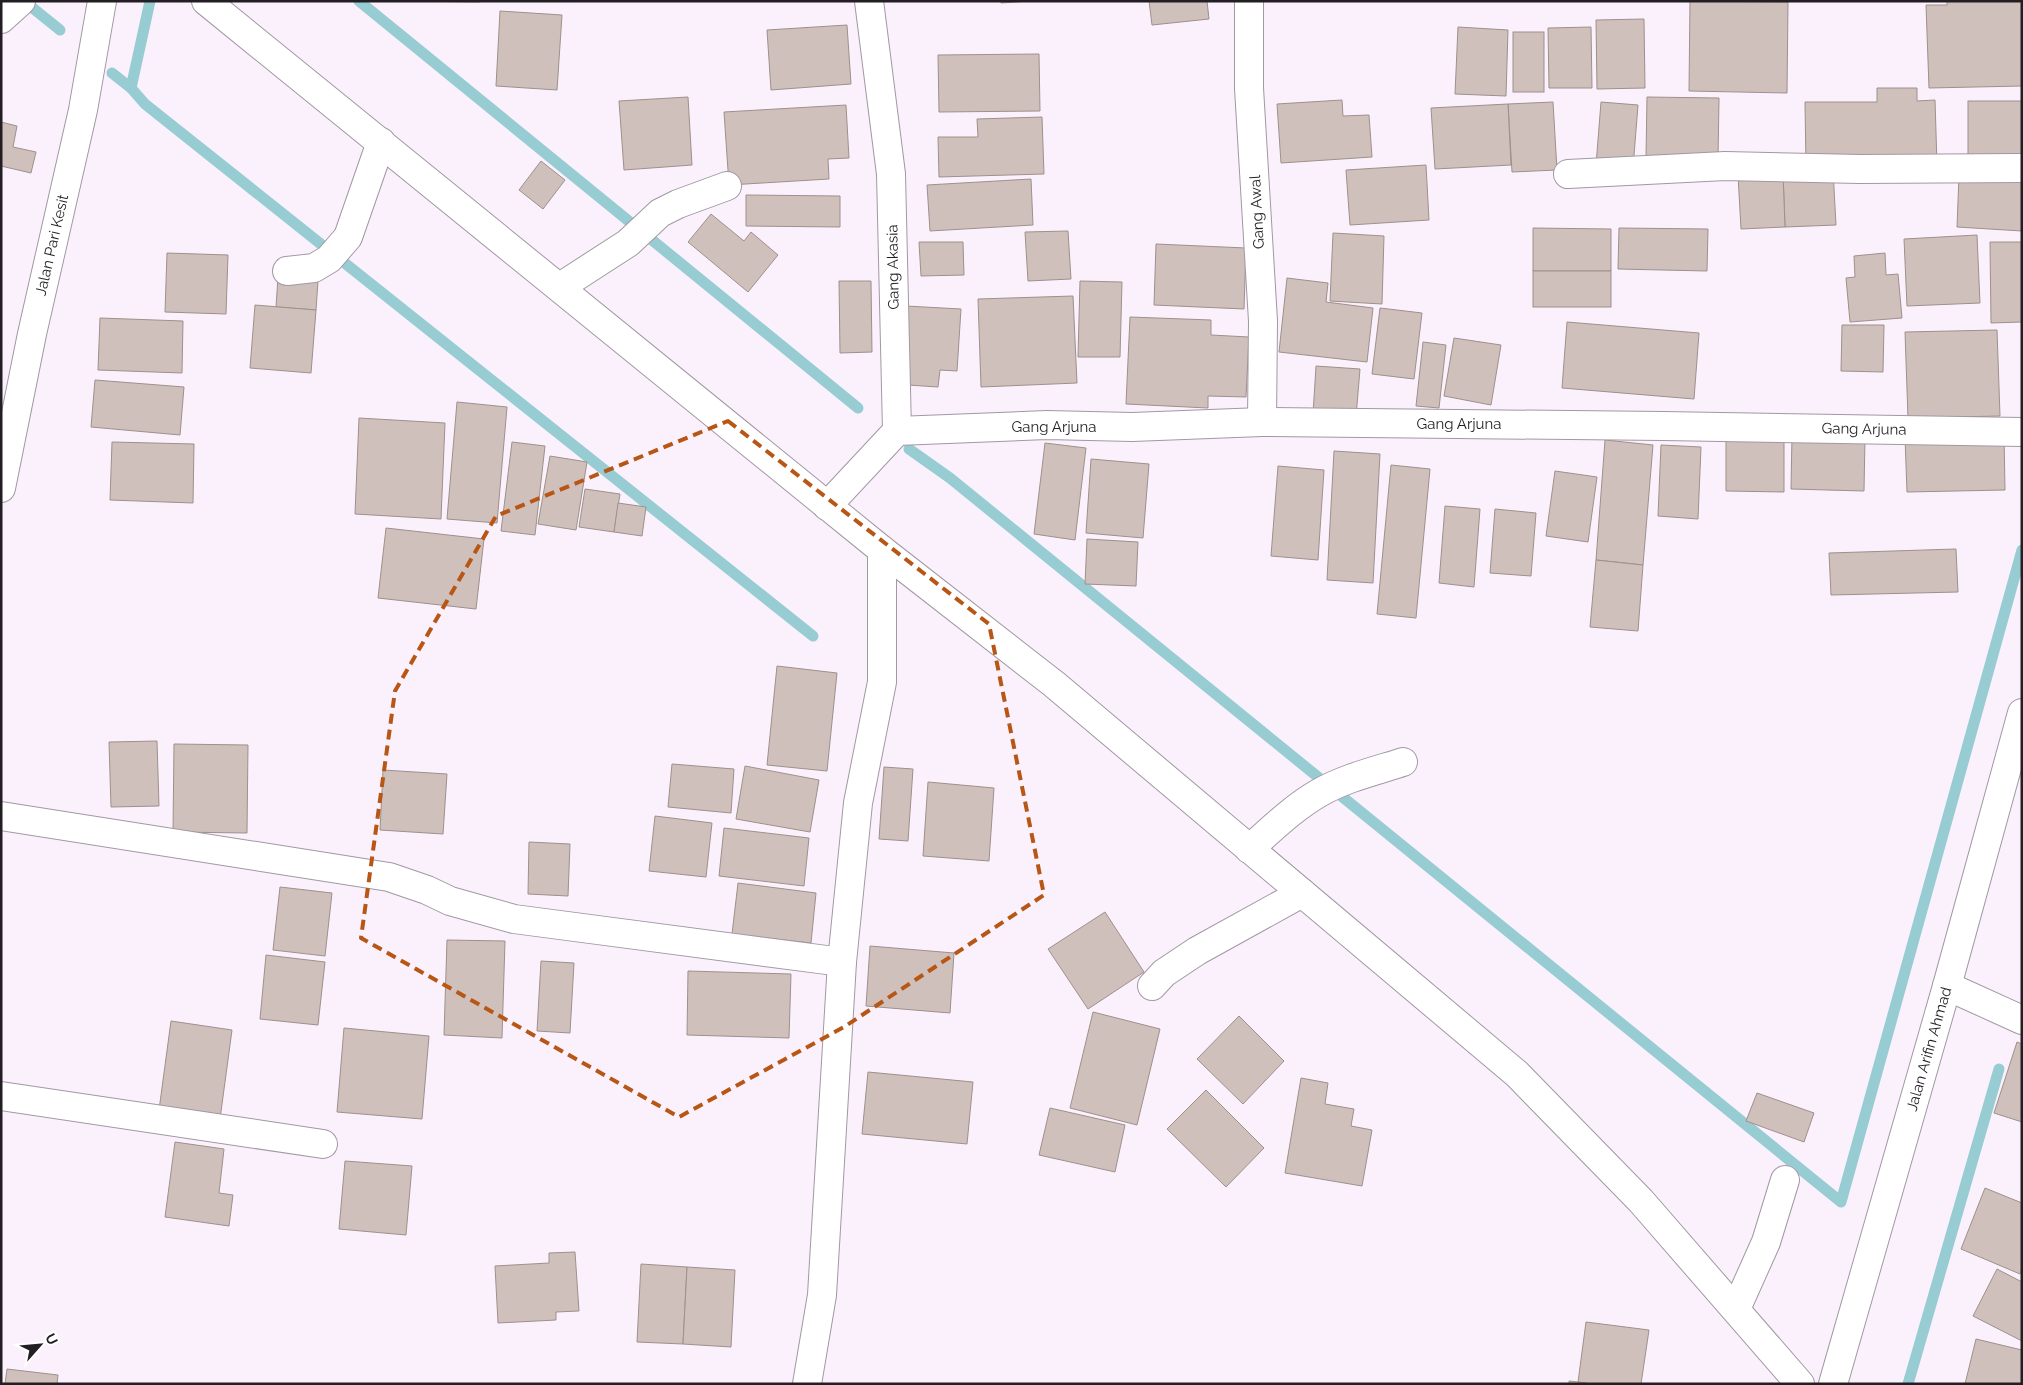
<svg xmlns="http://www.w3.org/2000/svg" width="2023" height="1385" font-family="Raleway,sans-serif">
<rect width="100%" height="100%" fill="#fbf1fd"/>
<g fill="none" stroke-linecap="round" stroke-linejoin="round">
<g stroke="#97ccd3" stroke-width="11">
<polyline points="24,1 60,30"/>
<polyline points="150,1 131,88 145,104 813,636"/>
<polyline points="359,1 858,408"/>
<polyline points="112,73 131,88"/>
<polyline points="909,449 950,478 1841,1202 2022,550"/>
<polyline points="1908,1384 1999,1069"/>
</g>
</g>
<g fill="#d0c0bb" stroke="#9e908b">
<polygon points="409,1 480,1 480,2"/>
<polygon points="1001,1 1029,1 1001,3"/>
<polygon points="1149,1 1207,1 1209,19 1152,25"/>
<polygon points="1690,1 1788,2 1787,93 1689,91"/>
<polygon points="1947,1 2022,1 2022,86 1929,88 1926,5 1947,5"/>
<polygon points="500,11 562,15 557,90 496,86"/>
<polygon points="1644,19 1645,88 1597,89 1596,20"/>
<polygon points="847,25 851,84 771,90 767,30"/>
<polygon points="1458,27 1508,30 1506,96 1455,94"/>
<polygon points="1591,27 1592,88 1549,88 1548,28"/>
<rect x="1513" y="32" width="31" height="60"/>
<polygon points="1039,54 1040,111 939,112 938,55"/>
<polygon points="1877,88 1917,88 1917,101 1935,100 1937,165 1806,166 1805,102 1877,102"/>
<polygon points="688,97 692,165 624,170 619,101"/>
<polygon points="1647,97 1719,98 1718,159 1646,158"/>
<polygon points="1342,100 1343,116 1369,115 1372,157 1281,163 1277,104"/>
<rect x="1968" y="101" width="54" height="54"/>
<polygon points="1553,102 1557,170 1512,172 1508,104"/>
<polygon points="1601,102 1638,105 1633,168 1596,165"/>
<polygon points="1508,104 1511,165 1435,169 1431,108"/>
<polygon points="846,105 849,158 828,159 829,179 729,185 724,112"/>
<polygon points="1042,117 1044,174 939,177 938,137 978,137 977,119"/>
<polygon points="1,122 17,126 13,147 36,152 31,173 1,166"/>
<polygon points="541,161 565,180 543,209 519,190"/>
<polygon points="1426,165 1429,220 1350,225 1346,170"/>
<polygon points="1833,170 1836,225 1785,227 1783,173"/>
<polygon points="1783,173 1785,227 1741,229 1738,175"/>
<polygon points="1959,176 2022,180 2022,231 1957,227"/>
<polygon points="1031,179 1033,225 930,231 927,185"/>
<polygon points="746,195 840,196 840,227 746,226"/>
<polygon points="711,214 744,241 751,232 778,255 748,292 688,242"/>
<polygon points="1533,228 1611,229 1611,271 1533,271"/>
<polygon points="1619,228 1708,229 1707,271 1618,269"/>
<polygon points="1068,231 1071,279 1028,281 1025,232"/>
<polygon points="1333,233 1384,236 1382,304 1330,301"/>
<polygon points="1977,235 1980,303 1907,306 1904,239"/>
<polygon points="919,242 963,242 964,275 921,276"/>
<polygon points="1990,242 2022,242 2022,322 1991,323"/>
<polygon points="1156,244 1246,248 1244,309 1154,305"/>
<polygon points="167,253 228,255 226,314 165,312"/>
<polygon points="1885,253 1886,275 1898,274 1902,318 1850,322 1846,278 1855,277 1854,256"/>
<rect x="1533" y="271" width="78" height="36"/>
<polygon points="278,277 318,281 316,310 276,307"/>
<polygon points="1287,278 1328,283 1326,302 1373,308 1367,362 1279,352"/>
<polygon points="839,281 871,281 872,352 840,353"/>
<polygon points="1080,281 1122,282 1120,357 1078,357"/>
<polygon points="1073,296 1077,383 981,387 978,299"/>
<polygon points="255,305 316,310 311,373 250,368"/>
<polygon points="906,306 961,309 957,371 940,370 938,387 908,385 909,368 903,367"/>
<polygon points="1380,308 1422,313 1414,379 1372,374"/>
<polygon points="1130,317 1211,320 1211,335 1249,337 1246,397 1208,396 1208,408 1126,404"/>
<polygon points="100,318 183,321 182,373 98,370"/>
<polygon points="1567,322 1699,333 1694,399 1562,388"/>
<polygon points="1842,325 1884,325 1883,372 1841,371"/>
<polygon points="1997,330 2000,416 1908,418 1905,332"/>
<polygon points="1454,338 1501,345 1491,405 1444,396"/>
<polygon points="1423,342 1446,345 1439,408 1416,406"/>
<polygon points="1316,366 1360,369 1356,417 1313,414"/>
<polygon points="95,380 184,387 180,435 91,427"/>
<polygon points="457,402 507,407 497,523 447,519"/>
<polygon points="359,418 445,423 441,519 355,514"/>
<polygon points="1792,435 1865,437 1864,491 1791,489"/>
<polygon points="2004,435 2005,490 1907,492 1905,437"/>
<polygon points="1726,438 1784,439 1784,492 1726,491"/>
<polygon points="1605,440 1653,445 1643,565 1596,560"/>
<polygon points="112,442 194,444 193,503 110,500"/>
<polygon points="512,442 545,446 535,535 501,531"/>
<polygon points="1045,443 1086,448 1075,540 1034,534"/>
<polygon points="1661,445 1701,447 1698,519 1658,516"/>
<polygon points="1334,451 1380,454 1373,583 1327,580"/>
<polygon points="550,456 587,462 576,530 538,524"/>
<polygon points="1091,459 1149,464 1143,538 1086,533"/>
<polygon points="1391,465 1430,469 1416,618 1377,614"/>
<polygon points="1278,466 1324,470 1318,560 1271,556"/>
<polygon points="1555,471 1597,477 1588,542 1546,536"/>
<polygon points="585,489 620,494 614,532 579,527"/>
<polygon points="618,503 646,507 642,536 614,532"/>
<polygon points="1445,506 1480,509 1474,587 1439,583"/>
<polygon points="1495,509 1536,513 1531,576 1490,573"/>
<polygon points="386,528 484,539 476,609 378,598"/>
<polygon points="1087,539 1138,542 1136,586 1085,584"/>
<polygon points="1956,549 1958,592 1831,595 1829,553"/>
<polygon points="1596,560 1643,565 1638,631 1590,627"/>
<polygon points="777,666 837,673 827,771 767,765"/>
<polygon points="157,741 159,806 111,807 109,742"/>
<polygon points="174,744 248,745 247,833 173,832"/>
<polygon points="672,764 734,769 731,813 668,807"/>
<polygon points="745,766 819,780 810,832 736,819"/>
<polygon points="884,767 913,769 908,841 879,839"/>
<polygon points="383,770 447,774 443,834 380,830"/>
<polygon points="928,782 994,788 989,861 923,856"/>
<polygon points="655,816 712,823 706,877 649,871"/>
<polygon points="724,828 809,838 804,886 719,876"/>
<polygon points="529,842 570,844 568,896 528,894"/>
<polygon points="738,883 816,893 811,943 732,934"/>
<polygon points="280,887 332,893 325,956 273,950"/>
<polygon points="1105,912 1144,972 1088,1009 1048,949"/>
<polygon points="447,940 505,941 502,1038 444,1035"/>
<polygon points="870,946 954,953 950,1013 866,1006"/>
<polygon points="266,955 325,962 318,1025 260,1019"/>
<polygon points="541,961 574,963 570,1033 537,1031"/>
<polygon points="688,971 791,974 789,1038 687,1035"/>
<polygon points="1093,1012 1160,1029 1137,1125 1070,1108"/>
<polygon points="1239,1016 1284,1061 1243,1104 1197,1059"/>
<polygon points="171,1021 232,1030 220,1119 159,1110"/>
<polygon points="344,1028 429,1036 422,1119 337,1112"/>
<polygon points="2017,1042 2022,1044 2022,1122 1994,1113"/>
<polygon points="868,1072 973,1082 967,1144 862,1134"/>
<polygon points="1301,1078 1328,1083 1325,1104 1354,1109 1351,1126 1372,1130 1362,1186 1285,1173"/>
<polygon points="1206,1090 1264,1148 1226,1187 1167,1129"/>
<polygon points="1757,1093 1814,1113 1804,1142 1746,1121"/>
<polygon points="1050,1108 1125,1125 1115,1172 1039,1155"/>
<polygon points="175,1142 224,1149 219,1193 233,1195 229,1226 165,1217"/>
<polygon points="345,1161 412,1166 406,1235 339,1229"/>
<polygon points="1985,1188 2022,1203 2022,1268 2020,1274 1961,1249"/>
<polygon points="575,1252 579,1311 556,1312 556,1320 498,1323 495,1266 549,1263 549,1253"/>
<polygon points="641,1264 687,1267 683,1344 637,1342"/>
<polygon points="687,1267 735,1270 731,1347 683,1344"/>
<polygon points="1997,1269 2022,1282 2022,1341 1973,1316"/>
<polygon points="1586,1322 1649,1330 1641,1384 1592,1384 1578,1382"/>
<polygon points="1976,1339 2022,1350 2022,1384 1965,1384"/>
<polygon points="7,1369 58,1375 57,1384 5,1384"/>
<polygon points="1569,1381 1578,1382 1592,1384 1569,1384"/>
</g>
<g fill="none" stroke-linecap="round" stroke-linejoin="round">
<defs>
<g id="minor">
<polyline points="1249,1 1249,88 1263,321 1262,422"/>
<polyline points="1,19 21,1"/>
<polyline points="1568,174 1725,166 1860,169 2022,168"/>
<polyline points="287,271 314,268 329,259 348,237 381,142"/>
<polyline points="560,287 628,243 660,213 678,204 727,186"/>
<polyline points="897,431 1047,425 1132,427 1262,422 1663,426 2022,432"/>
<polyline points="1,488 32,334 83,110 102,1"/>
<polyline points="827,506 897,431 891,174 869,1"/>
<polyline points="1,816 389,877 427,890 450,901 514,919 842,962"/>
<path d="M1249,849C1272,829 1293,808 1319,793C1345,778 1375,771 1403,762"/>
<polyline points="1152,986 1164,973 1197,951 1302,893"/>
<polyline points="1947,986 2022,1020"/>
<polyline points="1,1096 323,1144"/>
<polyline points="1736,1309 1766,1242 1785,1180"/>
<polyline points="807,1384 822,1295 842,962 858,803 882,682 882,550"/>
<polyline points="1833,1384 1947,986 2022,713"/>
</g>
<polyline id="major" points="206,1 882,550 1054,684 1517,1074 1641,1201 1800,1384"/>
</defs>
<use href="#minor" stroke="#a198a3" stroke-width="30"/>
<use href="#major" stroke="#a198a3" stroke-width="30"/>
<use href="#minor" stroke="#fff" stroke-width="28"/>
<use href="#major" stroke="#fff" stroke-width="28"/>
</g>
<path fill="none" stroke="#b75615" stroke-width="4" stroke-dasharray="10 6" stroke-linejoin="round" d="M728,421L989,624L1044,895L844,1027L679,1117L361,938L395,691L496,516Z"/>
<g text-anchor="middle" stroke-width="4" stroke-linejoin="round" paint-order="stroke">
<g font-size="15" fill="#221e23" stroke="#fff">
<text transform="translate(1257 212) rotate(-93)" y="5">Gang Awal</text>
<text transform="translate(52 245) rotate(-77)" y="5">Jalan Pari Kesit</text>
<text transform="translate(893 267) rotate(-91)" y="5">Gang Akasia</text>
<text x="1459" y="429">Gang Arjuna</text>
<text x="1054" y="432">Gang Arjuna</text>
<text transform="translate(1864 429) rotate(1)" y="5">Gang Arjuna</text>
<text transform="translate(1929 1049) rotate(-74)" y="5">Jalan Arifin Ahmad</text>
</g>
</g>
<rect width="2023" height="1385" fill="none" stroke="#221e23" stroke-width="5"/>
<g transform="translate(40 1345) rotate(63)" stroke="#ffffff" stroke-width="4" paint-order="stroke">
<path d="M0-4L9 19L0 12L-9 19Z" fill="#221e23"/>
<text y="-8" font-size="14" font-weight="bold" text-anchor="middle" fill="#221e23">U</text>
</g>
</svg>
